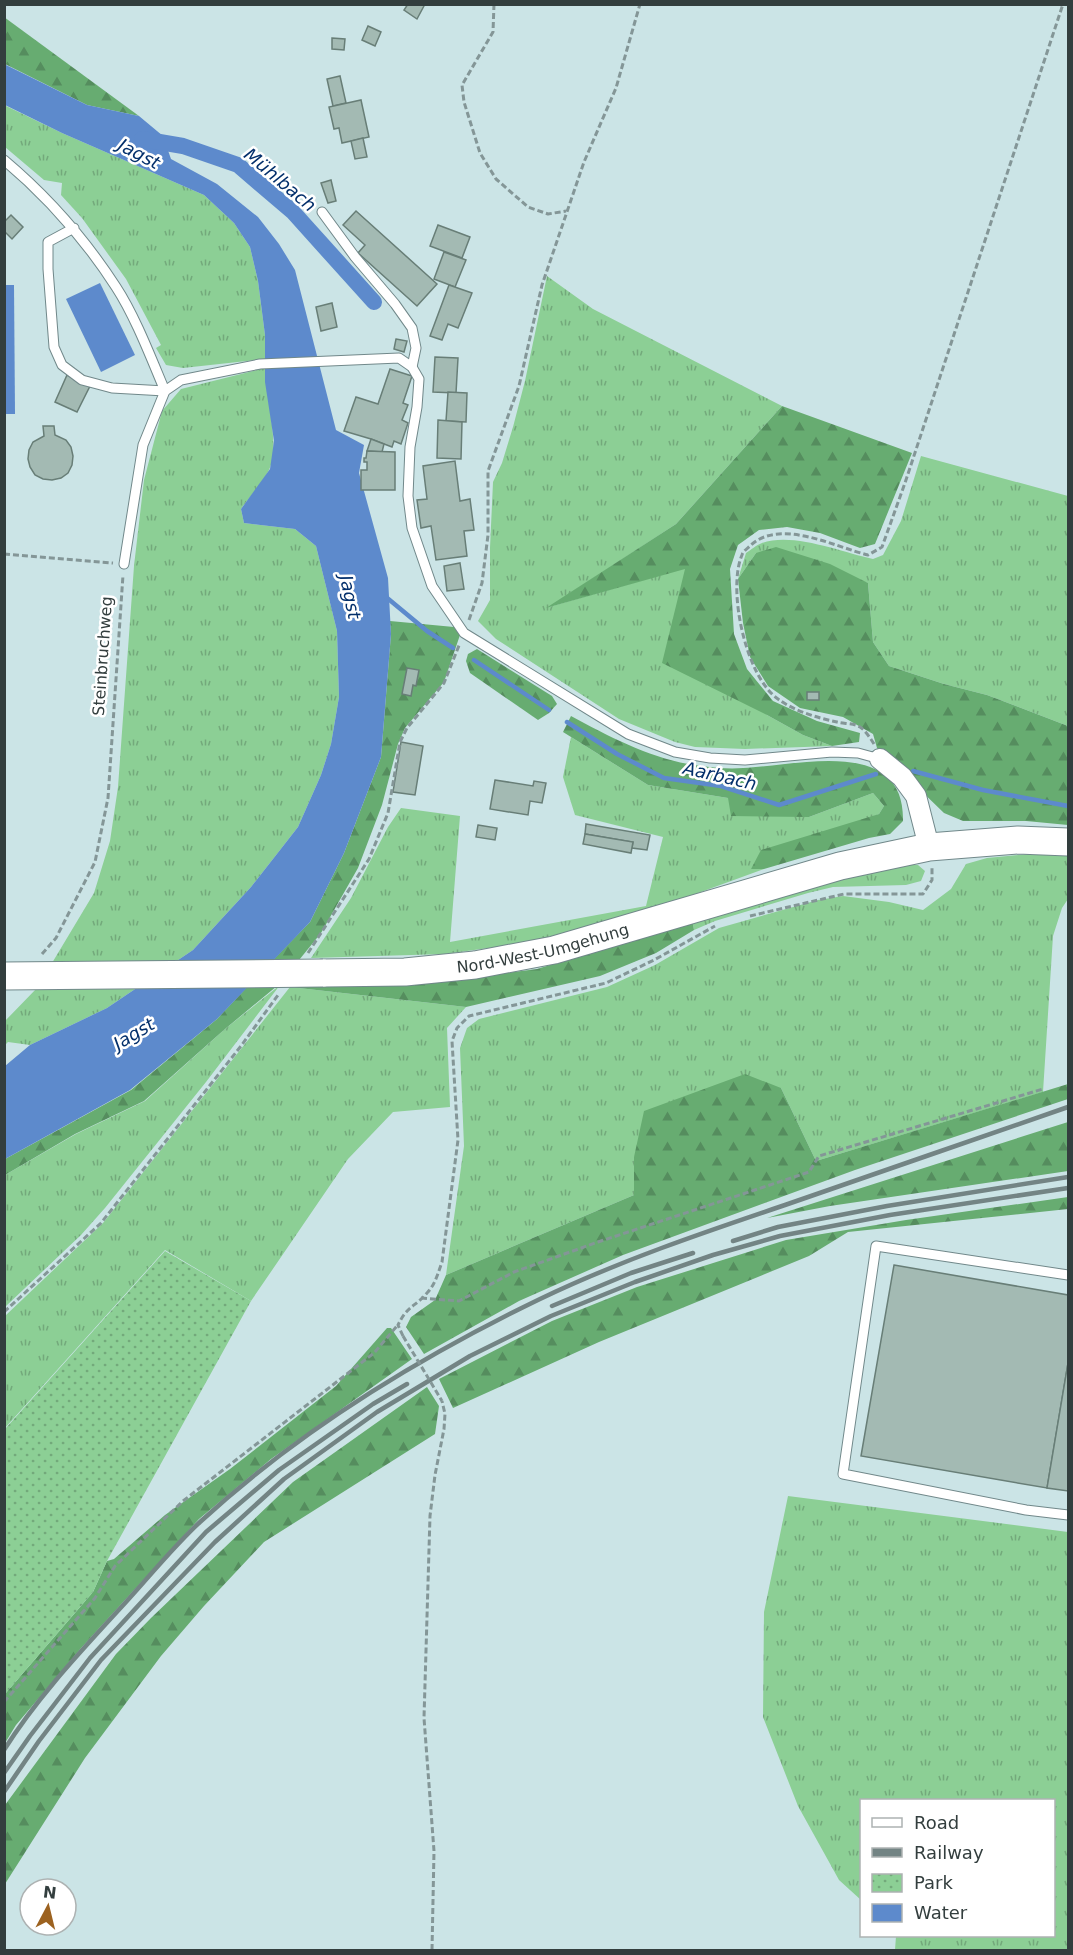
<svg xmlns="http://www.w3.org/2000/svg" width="1073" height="1955" font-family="'DejaVu Sans',sans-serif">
<defs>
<pattern id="grass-tufts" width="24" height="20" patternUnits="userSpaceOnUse" patternTransform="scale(1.5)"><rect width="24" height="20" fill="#8ccf95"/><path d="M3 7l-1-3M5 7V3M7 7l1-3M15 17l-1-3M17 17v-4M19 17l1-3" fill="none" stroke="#73a97b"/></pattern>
<pattern id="forest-firs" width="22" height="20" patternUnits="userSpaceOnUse" patternTransform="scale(1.5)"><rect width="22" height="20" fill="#67ac71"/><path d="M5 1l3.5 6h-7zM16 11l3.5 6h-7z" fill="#558d5e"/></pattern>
<pattern id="park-dots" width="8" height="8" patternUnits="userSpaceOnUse" patternTransform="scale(1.5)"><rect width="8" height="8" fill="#8ccf95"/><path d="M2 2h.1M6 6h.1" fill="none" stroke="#73a97b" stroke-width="1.8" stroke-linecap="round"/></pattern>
</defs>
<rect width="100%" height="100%" fill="#cbe4e6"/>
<g fill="url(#grass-tufts)">
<polygon points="4,105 62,133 204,195 234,223 250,247 258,281 265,335 265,359 183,368 166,365 156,348 161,345 126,279 82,218 61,195 62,183 44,180 5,147"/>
<polygon points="547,276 593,309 782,406 676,524 549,607 685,568 767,715 803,735 832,746 745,749 695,747 675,742 619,719 496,639 478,621 490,600 490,548 493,482 502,463 513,427 525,381"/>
<path d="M265,368C265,396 281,445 269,470C262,484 250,496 241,509L244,523L295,529L316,546L337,631L339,697L331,744L321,775L298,827L251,887L193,950L107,1008L30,1045L8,1042L5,1045V1021L37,988L94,893L110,841L118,787L134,566L144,480L162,411L181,389Z"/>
<path d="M921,456L1068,496V726L987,695L944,684L889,666L873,642L868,583L756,553L738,579L746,553C751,550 756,545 762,543C793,532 841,552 873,559L883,555L901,521Z"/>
<polygon points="571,737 648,785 728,798 809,817 873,793 884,806 879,814 751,869 764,869 668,904 584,930 503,946 445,954 311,958 351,898 388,827 401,808 460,816 450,942 646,906 663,837 575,815 563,777"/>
<polygon points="1051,852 1068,853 1068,899 1062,908 1053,936 1043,1092 816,1161 781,1088 634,1157 634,1195 446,1275 464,1146 460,1048 467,1028 479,1019 607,987 655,965 719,928 818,900 843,896 889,902 923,910 951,889 966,864 987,858"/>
<polygon points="892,865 918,865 925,871 921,881 906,885 833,887 808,893 715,921 694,930 692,919"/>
<polygon points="280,985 206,1082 105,1208 81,1235 5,1307 5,1175 76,1134 145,1101 225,1029"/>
<polygon points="290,987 466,1007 447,1028 450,1107 393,1112 348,1159 251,1301 165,1250 5,1428 5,1316 103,1223"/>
<polygon points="788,1496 1068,1532 1068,1950 895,1950 896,1936 1054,1936 1054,1800 862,1800 861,1900 839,1880 798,1806 763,1717 764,1612"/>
</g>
<g fill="url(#forest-firs)">
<polygon points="4,17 139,116 87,105 5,64"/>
<polygon points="782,406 912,453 875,544 860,548 820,533 787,527 759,530 738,545 730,569 734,634 747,669 773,701 817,721 860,733 859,742 832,746 803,735 767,715 662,663 685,569 546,608 676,524"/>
<polygon points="776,547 830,564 868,583 873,642 889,666 944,684 987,695 1068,726 1068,825 1026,821 963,821 944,813 877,748 873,734 843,717 800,708 768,686 750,657 743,623 738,579 756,553"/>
<polygon points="390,621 454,627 460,635 444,682 405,728 398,744 382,805 358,868 321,933 295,965 268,965 310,922 344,853 381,757 391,634"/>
<polygon points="477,649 552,696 557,704 549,713 538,720 470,673 466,661 468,654"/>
<path d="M571,716C612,738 655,761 702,766C715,768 730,769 743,768C796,766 905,735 903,821L890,834L869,838L764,869H751L761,850L879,814L884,806L873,793L809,817L731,816L728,798L648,785L563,732Z"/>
<polygon points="692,919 694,930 656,953 600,976 466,1007 290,987 422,984 537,969 661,931"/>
<polygon points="249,985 277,986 225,1029 144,1101 75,1134 5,1175 5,1159 131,1090 217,1019"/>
<polygon points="745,1074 781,1088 816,1161 1068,1084 1068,1099 855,1170 623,1255 519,1301 424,1354 406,1327 411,1317 435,1300 446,1275 634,1195 634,1157 644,1111"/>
<polygon points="1068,1122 1068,1171 830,1206 767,1218"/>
<polygon points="1068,1197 1068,1209 848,1232 809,1256 599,1342 453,1408 439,1379 552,1321 637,1287 786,1240 906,1220"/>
<polygon points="387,1328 391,1328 412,1359 271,1459 199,1519 82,1647 16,1725 5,1743 5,1694 93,1592 107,1561 114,1559 165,1515 230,1469 336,1386"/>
<polygon points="427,1387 439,1406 435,1434 264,1542 204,1606 161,1656 85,1758 5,1884 5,1805 116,1654 151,1618 293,1482"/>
</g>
<polygon fill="url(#park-dots)" points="165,1251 251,1301 107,1561 93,1592 5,1694 5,1429"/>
<g fill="#5d8acc">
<polygon points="4,64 87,105 139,116 163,136 171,159 217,184 258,217 279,244 295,270 336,430 364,445 359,473 388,578 391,634 381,757 344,853 310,922 217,1019 130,1090 5,1159 5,1066 30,1045 107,1008 193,950 251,887 298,827 321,775 331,744 339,697 337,631 316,546 295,529 244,523 241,509 270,469 274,441 265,382 265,335 258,281 250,247 234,223 204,195 62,133 5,105"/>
<polygon points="100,283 135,355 101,372 66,299"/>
<polygon points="5,285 14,285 15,414 5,414"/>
</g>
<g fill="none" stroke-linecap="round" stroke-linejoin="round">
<g stroke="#5d8acc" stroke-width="4.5">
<polyline points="386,597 427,631 453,648"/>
<polyline points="474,660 549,710"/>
<polyline points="567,722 617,754 664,778 721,786 779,805 876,774"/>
<polyline points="913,771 983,790 1068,806"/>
</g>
<polyline stroke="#5d8acc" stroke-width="16" points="142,139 183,146 238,165 293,212 374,302"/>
</g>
<g fill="#a3bab3" stroke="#687e77" stroke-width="1.5">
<polygon points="408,4 425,4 417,19 404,10"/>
<polygon points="368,26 381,32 375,46 362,40"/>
<polygon points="332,38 345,39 344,50 332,49"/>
<polygon points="340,76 346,103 333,106 327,79"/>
<polygon points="361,100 369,137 342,143 339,128 334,129 329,107"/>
<polygon points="363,138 367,157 355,159 351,141"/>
<polygon points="331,180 336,201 328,203 321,183"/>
<polygon points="356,211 437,284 417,306 358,253 365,245 343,225"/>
<polygon points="11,215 23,227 12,239 4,231 4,222"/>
<polygon points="438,225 470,237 462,258 430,246"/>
<polygon points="444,252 466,260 455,287 434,279"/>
<polygon points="449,285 472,293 458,328 448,324 442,340 430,336"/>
<polygon points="332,303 337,327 321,331 316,307"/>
<polygon points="396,339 407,341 404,352 394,349"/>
<polygon points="435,357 458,358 456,393 433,392"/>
<polygon points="390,369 412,376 403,403 408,405 402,420 408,423 401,444 394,441 392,447 371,439 344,431 356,397 378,404"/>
<polygon points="67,375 90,386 77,412 55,402"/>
<polygon points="448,392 467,393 466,422 446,421"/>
<polygon points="438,420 462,422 461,459 437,458"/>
<polygon points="43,426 54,426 55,435 66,440 71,447 73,456 72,465 68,473 61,478 52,480 43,479 35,475 30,467 28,459 29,450 33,442 44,436"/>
<polygon points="371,439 384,444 382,452 367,451"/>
<polygon points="367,451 395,452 395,490 361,490 361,470 367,470 367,462 364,462 364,458 366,458"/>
<polygon points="455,461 460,501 470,499 474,530 464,531 467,556 436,560 431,526 421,528 417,500 427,499 423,466"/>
<polygon points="460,563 464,589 447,591 444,566"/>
<polygon points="407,668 419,670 416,686 413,685 411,696 402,694"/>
<rect x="807" y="692" width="12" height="8"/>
<polygon points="401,742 423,746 415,795 393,792"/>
<polygon points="495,780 533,786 534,781 546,783 542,803 530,801 528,815 490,809"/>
<polygon points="586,824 650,835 647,850 632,848 633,842 585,834"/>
<polygon points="478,825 497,828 495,840 476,837"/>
<polygon points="585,834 633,842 631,853 583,844"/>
<polygon points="894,1265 1068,1295 1068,1363 1047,1488 861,1456"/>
<polygon points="1068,1363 1068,1491 1047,1488"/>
</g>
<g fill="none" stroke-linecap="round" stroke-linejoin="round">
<defs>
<g id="service">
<path d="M4,160C48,197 85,239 116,287C135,316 151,358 165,391L112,388L82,380L62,365L54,347L48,269V242L74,228"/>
<polyline points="322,212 355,257 395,304 412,328 416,348 412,367"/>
<polyline points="124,564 143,445 165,391 181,380 260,364 399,358 412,367 419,379 417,407 410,447 408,496 412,528 432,586 464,633 628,734 675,752 710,758 745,760 832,752 858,753 880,759"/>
<polyline points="1068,1275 876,1246 843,1474 1026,1510 1068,1515"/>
</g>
<polyline id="minor" points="880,759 902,777 916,796 929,847"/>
<g id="secondary">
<path id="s1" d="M323,973L405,972L475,965L554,950L840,866L929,847L1018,840L1068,842"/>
</g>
</defs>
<use href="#service" stroke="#71888a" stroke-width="11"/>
<use href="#minor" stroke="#71888a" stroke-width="22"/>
<use href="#secondary" stroke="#71888a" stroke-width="29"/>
<g stroke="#849697" stroke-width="3" stroke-dasharray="6 3" stroke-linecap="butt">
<polyline points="494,4 493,32 462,85 464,102 480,153 496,179 528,207 548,214 566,211"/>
<polyline points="4,554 113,563"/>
<polyline points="469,620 482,583 488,535 488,471 519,386 542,285 584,162 616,88 640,4"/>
<path d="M874,744C871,739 865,730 860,727C854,723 844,724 837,722C818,718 794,711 778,699C746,677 727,590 742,555C743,551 748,548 751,545C781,518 835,547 868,555L882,547L905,483L1063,4"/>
<polyline points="750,916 844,894 923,894 932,880 932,866"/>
<polyline points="308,953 369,859 388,813 400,742 407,728 444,683 460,643"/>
<polyline points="42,954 56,938 95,862 108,798 123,575"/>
<polyline points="421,1298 459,1301 514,1272 598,1242 809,1172 819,1156 1043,1089"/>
<polyline points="4,1312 101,1223 241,1046 278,995"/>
<path d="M403,1336L398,1325C407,1306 415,1307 427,1293C435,1285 438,1273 442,1262L458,1140L452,1041L457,1028L469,1016L606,983L654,960L715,926"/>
<polyline points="4,1702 95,1598 115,1566 183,1501 374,1353 397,1326"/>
<polyline points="432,1950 434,1851 424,1718 430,1516 435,1475 444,1429 445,1414 442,1401"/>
</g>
<use href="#service" stroke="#fff" stroke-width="9"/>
<use href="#minor" stroke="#fff" stroke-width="20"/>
<use href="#secondary" stroke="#fff" stroke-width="27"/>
<g stroke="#738484" stroke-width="4.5">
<polyline points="733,1241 778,1227 887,1206 1068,1177"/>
<polyline points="552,1306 631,1273 693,1253"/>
<path d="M4,1750C38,1696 83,1649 126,1602C150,1576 173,1547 200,1522C300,1430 418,1358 540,1299C619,1261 702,1233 785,1205C879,1172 974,1140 1068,1107"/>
<polyline points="4,1773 30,1736 90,1658 206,1532 279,1470 373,1404 407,1384"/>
<polyline points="4,1792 39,1741 101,1660 215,1542 284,1479 377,1412 470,1356 551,1316 635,1282 713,1255 780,1236 890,1215 1068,1188"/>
</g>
<defs>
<polyline id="secondary-bridge" points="4,976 323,973"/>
</defs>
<use href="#secondary-bridge" stroke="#71888a" stroke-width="29" stroke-linecap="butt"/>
<polyline stroke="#849697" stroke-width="3" stroke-dasharray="6 3" stroke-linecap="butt" points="403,1336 442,1401"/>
<use href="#secondary-bridge" stroke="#fff" stroke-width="27"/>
</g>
<g text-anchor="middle" stroke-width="5" stroke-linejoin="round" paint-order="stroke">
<g font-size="16" fill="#333e3e" stroke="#fff">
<text transform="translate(102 656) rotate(-86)" y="6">Steinbruchweg</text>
<text dy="6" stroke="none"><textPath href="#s1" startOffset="222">Nord-West-Umgehung</textPath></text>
</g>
<g font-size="18" font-style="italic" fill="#032f6b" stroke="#fff">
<text transform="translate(139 154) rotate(28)" y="6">Jagst</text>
<text transform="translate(280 180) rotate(40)" y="6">Mühlbach</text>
<text transform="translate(350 597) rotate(78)" y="6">Jagst</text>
<text transform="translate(720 776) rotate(13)" y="6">Aarbach</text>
<text transform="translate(134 1034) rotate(-31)" y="6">Jagst</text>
</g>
</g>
<rect width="1073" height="1955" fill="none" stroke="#333e3e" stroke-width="12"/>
<rect x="860" y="1799" width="195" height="138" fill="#ffffff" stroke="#adb2b2" stroke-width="1.5"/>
<rect x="872" y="1818" width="30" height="9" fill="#ffffff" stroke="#adb2b2" stroke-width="1.5"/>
<text x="914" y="1829" font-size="18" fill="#333e3e">Road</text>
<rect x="872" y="1848" width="30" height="9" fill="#738484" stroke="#adb2b2" stroke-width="1.5"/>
<text x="914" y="1859" font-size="18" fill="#333e3e">Railway</text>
<rect x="872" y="1874" width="30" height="18" fill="url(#park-dots)" stroke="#adb2b2" stroke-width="1.5"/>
<text x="914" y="1889" font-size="18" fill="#333e3e">Park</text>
<rect x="872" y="1904" width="30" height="18" fill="#5d8acc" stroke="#adb2b2" stroke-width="1.5"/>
<text x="914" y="1919" font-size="18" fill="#333e3e">Water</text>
<g transform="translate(48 1907) rotate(7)"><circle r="28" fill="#ffffff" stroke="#adb2b2" stroke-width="1.5"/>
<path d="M0-4.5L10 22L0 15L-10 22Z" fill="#9c6220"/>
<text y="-9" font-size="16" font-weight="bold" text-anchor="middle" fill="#333e3e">N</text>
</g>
</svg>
